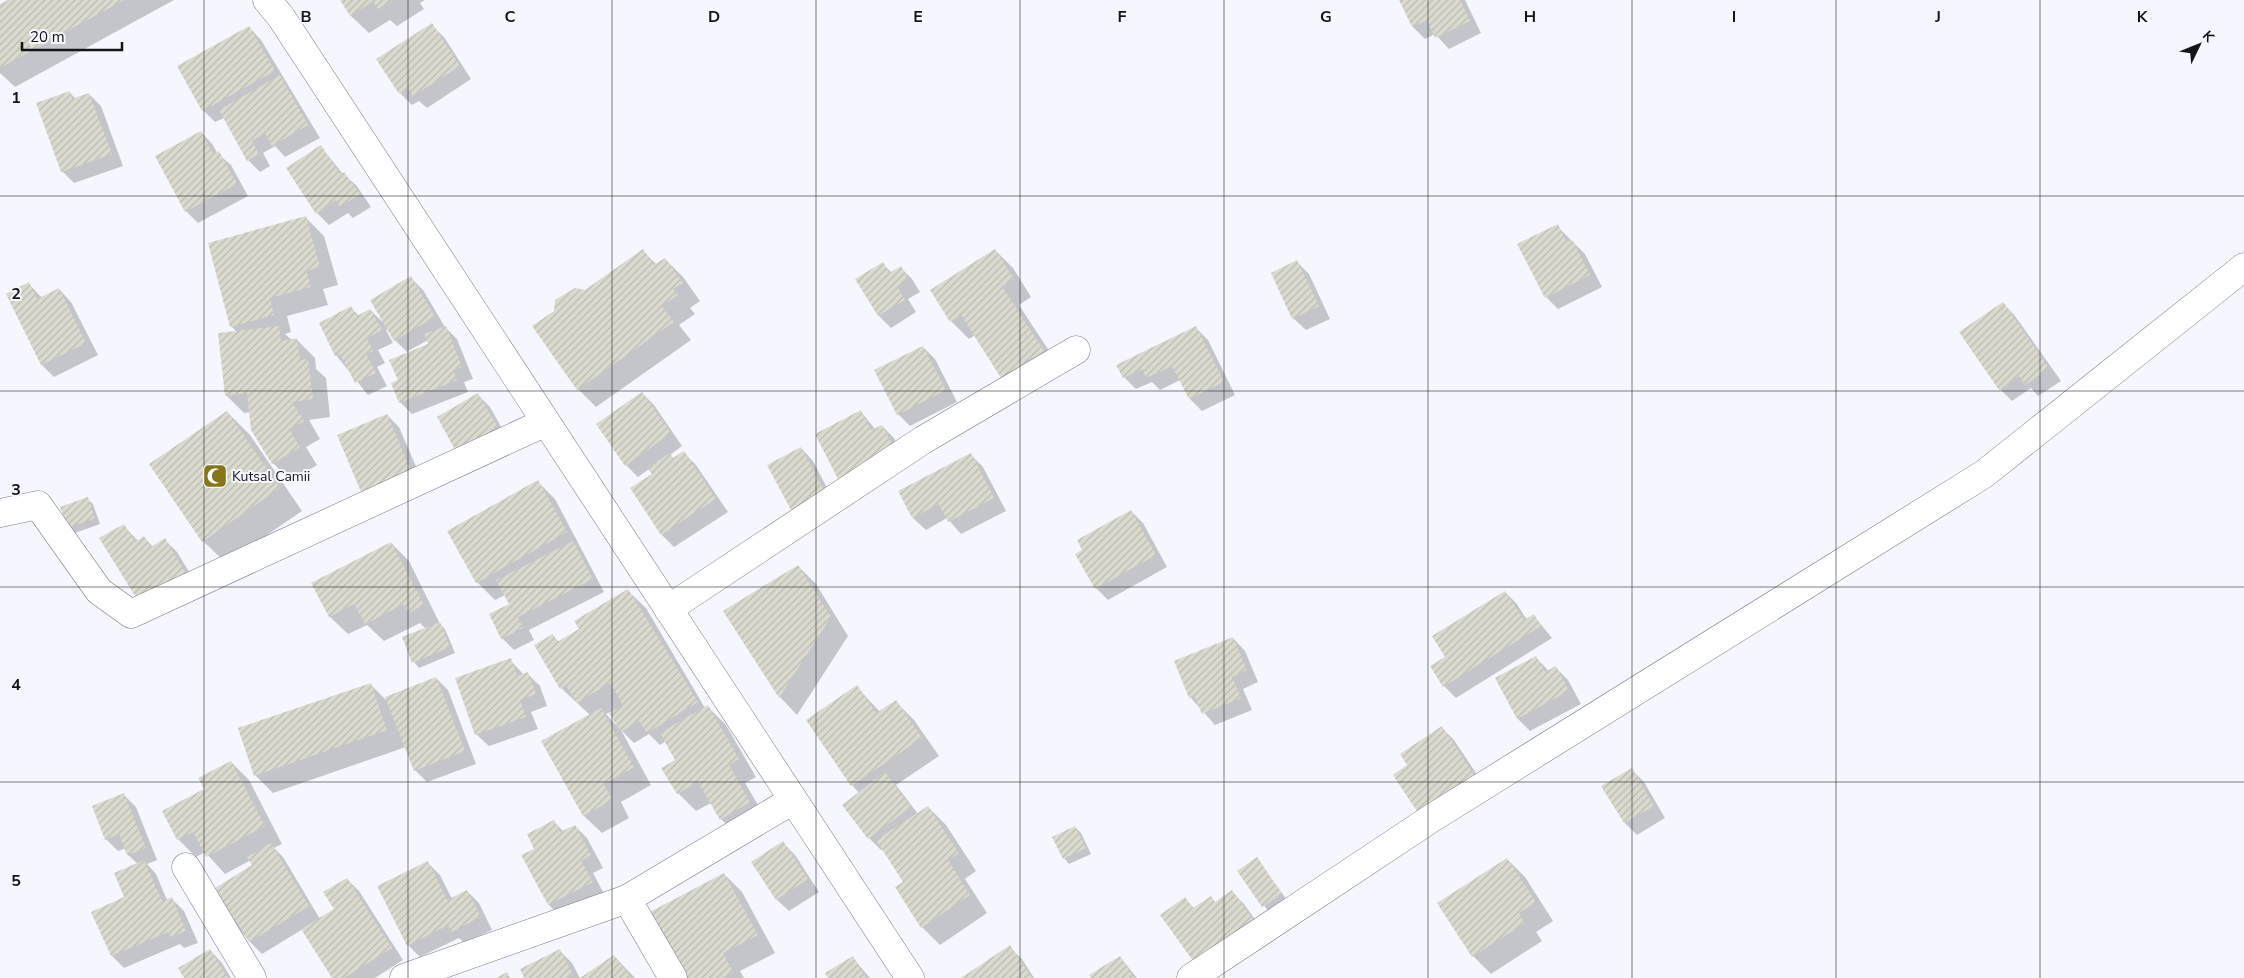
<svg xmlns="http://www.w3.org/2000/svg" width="2244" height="978" font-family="'Nunito Sans',sans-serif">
<defs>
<pattern id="building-hatch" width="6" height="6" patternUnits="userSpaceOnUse" patternTransform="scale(1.25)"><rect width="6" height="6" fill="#dbdace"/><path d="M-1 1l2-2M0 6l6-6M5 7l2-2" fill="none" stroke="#bbbab0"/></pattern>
</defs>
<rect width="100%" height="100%" fill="#f6f7fe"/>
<g fill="#0003" fill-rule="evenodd">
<polygon points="10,0 174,0 15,87 0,73 0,6"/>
<polygon points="341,0 425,0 420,3 424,9 397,26 390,20 369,33 351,16"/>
<polygon points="1400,0 1465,0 1481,33 1449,49 1435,34 1425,39 1413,27"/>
<polygon points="431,25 444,37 471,79 427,108 419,101 412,105 400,93"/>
<polygon points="249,27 261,40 320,138 285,157 275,146 263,153 270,166 260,172 248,160 224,118 215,122 203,110"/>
<polygon points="69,92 76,99 89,94 101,106 123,166 74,183 62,171"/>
<polygon points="201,132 213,145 217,153 231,165 248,196 198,223 186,211"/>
<polygon points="321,147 343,174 356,185 371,207 353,218 348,213 329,225 317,213"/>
<polygon points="306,218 324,236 338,285 323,289 328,305 287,316 291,332 285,334 292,340 297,340 315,358 316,369 326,378 330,417 309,420 320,439 306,447 317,465 291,481 273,463 250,412 244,413 226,395 237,332 231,326"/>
<polygon points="1557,226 1585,254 1602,287 1558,309 1546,297"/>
<polygon points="995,250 1013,268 1031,297 1019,305 1061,369 1020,395 1002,377 975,335 969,339 951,321"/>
<polygon points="643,251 657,265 665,259 683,277 700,301 690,308 695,314 679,325 691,340 596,407 578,389 534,327"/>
<polygon points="1297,262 1309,274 1330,319 1306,330 1293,318"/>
<polygon points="882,263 892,273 900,267 912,279 920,292 908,299 916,312 891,328 879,316 857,279"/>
<path d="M411,278L423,290L445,327L457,339L473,379L464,382L468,392L412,414L400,402L399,381L408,353L395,340L388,329L386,330L393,343L378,350L385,363L377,367L387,386L368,395L336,355L351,308L359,316L370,310L385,324ZM428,340L430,344L409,353L408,351Z"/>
<polygon points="29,284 42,298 59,289 71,302 98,355 54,377 42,365 7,294"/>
<polygon points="2003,303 2015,316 2061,381 2038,396 2031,388 2012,401 2000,389"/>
<polygon points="1196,328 1208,340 1235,395 1202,411 1190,399 1180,380 1160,390 1152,382 1136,389 1124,377"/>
<polygon points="923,347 935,359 957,402 910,426 898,414"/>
<polygon points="642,393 654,405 682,446 670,455 674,459 684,453 696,465 728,512 674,547 662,535 632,488 653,475 649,469 638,477 626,465"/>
<polygon points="478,395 490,407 508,439 438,418"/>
<polygon points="227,412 250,435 302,511 226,563 203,541"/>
<polygon points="861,412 876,430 882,426 894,438 907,464 852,492"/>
<polygon points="387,415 399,427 426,490 377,511"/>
<polygon points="801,448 813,461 836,505 804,522 792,509 769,466"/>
<polygon points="971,455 983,467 1006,511 961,534 947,518 926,530 913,518 900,491"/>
<polygon points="537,481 555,499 604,592 529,630 534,640 514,650 502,638 510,604 505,595 495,600 477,582 449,531"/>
<polygon points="87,499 93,504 100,524 75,533 69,527"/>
<polygon points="1131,511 1143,523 1167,567 1108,600 1096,588"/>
<polygon points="123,525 138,541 144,537 153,547 165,540 177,552 199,588 153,616"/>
<polygon points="391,543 409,561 440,624 445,629 455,653 419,668 414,662 426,629 420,623 384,641 367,625 348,634 330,617 313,583"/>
<polygon points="798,566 816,584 848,636 797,715 780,697 725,612"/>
<path d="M628,591L646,608L705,708L708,707L726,725L756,777L745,783L767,820L739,837L721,819L711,803L696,811L678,793L663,768L677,760L666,741L660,745L649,734L634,743L621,730L651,785L621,802L629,818L602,833L584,816L542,741L590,715L561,688L553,636L559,642L581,630ZM610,712L619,726L618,727L606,714Z"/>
<polygon points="1505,592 1517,604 1527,620 1534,616 1552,638 1456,698 1444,686 1447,658"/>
<polygon points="1233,638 1245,651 1258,682 1243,689 1252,710 1215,725 1190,697"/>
<polygon points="1536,658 1549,671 1555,667 1568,680 1581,704 1530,731 1518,719 1496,679"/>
<polygon points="510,660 524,675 528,674 540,686 547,706 531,712 538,729 489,746 476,734"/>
<polygon points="436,678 448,690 476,764 427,782 415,770 406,747 273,793 255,775 370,684 389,703"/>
<polygon points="857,687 880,712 896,702 914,720 939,756 896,785 918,814 928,807 946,825 976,871 965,879 987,913 940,945 922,927 905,882 883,849 881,850 869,838 859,793 852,785"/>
<polygon points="1442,728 1454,740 1486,788 1395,775 1409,766"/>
<polygon points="231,762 249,780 282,844 274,848 283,857 320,919 335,909 347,879 359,891 403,960 375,978 334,978 303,929 262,954 250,942 233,922 254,865 251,860 225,874 205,852 196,857 178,839 205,790"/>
<polygon points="1632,770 1644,782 1665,818 1637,835 1625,823 1603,786"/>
<polygon points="124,795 136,807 157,860 147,864 156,874 167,900 171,898 184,911 198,943 184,948 180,944 124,968 112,956 93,912 126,898 138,864 128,855 126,848 118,851 106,839"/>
<polygon points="553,821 564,832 575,826 587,838 603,868 593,873 604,894 561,917 549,905 523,856 536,849"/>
<polygon points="1075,827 1081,833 1091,854 1069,864 1064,858"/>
<polygon points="783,843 795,855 819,892 789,911 776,899"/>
<polygon points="1257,859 1287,900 1269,912 1239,872"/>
<polygon points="1507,859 1525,877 1553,921 1536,932 1542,941 1491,974 1473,956 1438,904"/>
<polygon points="428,863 440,875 452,899 467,891 479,903 492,930 464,943 459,938 420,957 408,945"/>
<polygon points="724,874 742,892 775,953 740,971 744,978 687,978"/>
<polygon points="1232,892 1244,904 1266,935 1197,964 1185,899 1195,909 1211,897 1216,903"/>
<polygon points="1009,947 1022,959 1034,978 963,978"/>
<polygon points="210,950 222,963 231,978 185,978"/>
<polygon points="560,951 572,963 580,978 525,978"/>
<polygon points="614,956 635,978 583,978"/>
<polygon points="852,957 870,978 829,978"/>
<polygon points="1120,957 1137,978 1092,978"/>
</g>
<g fill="url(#building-hatch)">
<polygon points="8,0 124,0 0,68 0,4"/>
<polygon points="340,0 392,0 378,9 373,1 350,16"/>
<polygon points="1399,0 1460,0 1470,21 1435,38 1427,20 1412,27"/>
<polygon points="432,23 460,66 413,96 408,88 399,94 376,59"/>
<polygon points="249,26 275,71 202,111 177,66"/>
<polygon points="280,75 308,125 272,146 265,133 252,141 259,154 247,161 219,110"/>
<polygon points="70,91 72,99 89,93 112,154 61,172 36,103"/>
<polygon points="201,131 213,154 219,151 237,184 185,212 155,156"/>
<polygon points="321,145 340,174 344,172 360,194 340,207 336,200 316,214 286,168"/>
<polygon points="306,216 320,267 306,271 311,287 270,298 274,315 230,327 208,243"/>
<polygon points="1558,224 1566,241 1573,241 1590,275 1545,298 1517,244"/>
<polygon points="643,249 654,265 665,258 683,283 673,289 678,295 662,306 674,322 577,390 532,326 554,311 555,300 575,288 585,290"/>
<polygon points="995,249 1014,279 1002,286 1044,351 1001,378 961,315 950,322 930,290"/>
<polygon points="1297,260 1319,306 1292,319 1271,273"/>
<polygon points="883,262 889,273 901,266 908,279 897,286 905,300 878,316 855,279"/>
<polygon points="411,276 435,317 394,341 370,300"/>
<polygon points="29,282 37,299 59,288 86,343 41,365 6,294"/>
<polygon points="2003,302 2049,368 2025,385 2019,376 1999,390 1959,332"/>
<polygon points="351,306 357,316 370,309 382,330 367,338 373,351 366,354 376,373 355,383 340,354 335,356 319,323"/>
<polygon points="279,326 281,341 297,338 300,360 308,359 313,399 292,402 304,421 289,429 300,447 272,464 251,430 247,393 225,396 218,333"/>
<polygon points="446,326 462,367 453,370 457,380 399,403 391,383 398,380 389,360 428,344 424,334"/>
<polygon points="1196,326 1224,382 1189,399 1172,366 1146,378 1142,369 1123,378 1116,365"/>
<polygon points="923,346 946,390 897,415 874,370"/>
<polygon points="642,392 671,433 625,466 596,424"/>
<polygon points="478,393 497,426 489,431 492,436 458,455 437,417"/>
<polygon points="861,410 871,430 882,425 896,452 839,481 815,434"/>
<polygon points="227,411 280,488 202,542 149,464"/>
<polygon points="387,414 414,478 364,499 337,435"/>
<polygon points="801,447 825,492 791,510 767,465"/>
<polygon points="684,451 716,499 661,535 630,488 652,474 647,468 670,453 673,458"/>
<polygon points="971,453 994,498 948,522 939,504 912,518 898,491"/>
<polygon points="538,480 567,532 476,583 447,531"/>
<polygon points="88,497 95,518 68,528 60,507"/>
<polygon points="1131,510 1156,555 1095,589 1075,554 1082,550 1077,540"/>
<polygon points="124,524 135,542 144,536 151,547 165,538 187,576 140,604 99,538"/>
<polygon points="573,541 593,579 518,617 523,628 501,639 489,614 509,604 496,580"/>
<polygon points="391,542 424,605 408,613 404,604 365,624 354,604 329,617 311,583"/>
<polygon points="798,565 831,617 779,698 723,611"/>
<polygon points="628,589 698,702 647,733 639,721 621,732 609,713 623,705 610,683 577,703 566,685 560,689 534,645 553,634 557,642 579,629 574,621"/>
<polygon points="1505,591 1524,620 1534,614 1541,626 1443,687 1430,666 1445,657 1432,636"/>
<polygon points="440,622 450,647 412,663 402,637"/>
<polygon points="1233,637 1247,670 1232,677 1241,698 1202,714 1194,695 1189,698 1174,661"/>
<polygon points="1536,656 1545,672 1556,666 1569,691 1517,719 1495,678"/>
<polygon points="511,658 517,676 528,672 536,694 520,700 526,717 475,735 455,678"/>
<polygon points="436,677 465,751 414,771 385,697"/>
<polygon points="371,683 387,730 254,776 238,728"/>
<polygon points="857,685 876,713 896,700 922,738 851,786 806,720"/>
<polygon points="708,705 739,759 729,765 750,802 720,820 698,782 677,794 661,768 675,760 660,733"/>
<polygon points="601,708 634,767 604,784 612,800 583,816 541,741"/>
<polygon points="1442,726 1474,775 1418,813 1393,775 1407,765 1400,754"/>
<polygon points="231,761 265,826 206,857 193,832 177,840 162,811 204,789 198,778"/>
<polygon points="1632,768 1654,806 1624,823 1601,786"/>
<polygon points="885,772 911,807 868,839 842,805"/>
<polygon points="124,793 146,848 127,855 119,834 105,840 92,806"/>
<polygon points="928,806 959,853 948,860 970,895 921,928 895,887 903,882 876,840"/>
<polygon points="554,820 560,832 575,825 591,855 581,861 593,882 548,905 521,855 534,849 527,834"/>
<polygon points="1075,826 1086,848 1063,859 1052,837"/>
<polygon points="783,841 808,879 776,900 751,862"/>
<polygon points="271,843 309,906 249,942 236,921 232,923 212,890 252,865 247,857"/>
<polygon points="1257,857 1282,894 1262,907 1237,871"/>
<polygon points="1507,858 1536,902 1519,913 1525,923 1472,957 1437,903"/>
<polygon points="144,860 162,901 172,897 186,931 171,937 168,932 111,956 91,912 124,897 114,873"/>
<polygon points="428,861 447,900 467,890 481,917 451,932 448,925 407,946 377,886"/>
<polygon points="724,873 758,935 723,953 733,972 722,978 685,978 650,912"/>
<polygon points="347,878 392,948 344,978 332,978 301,929 334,909 323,892"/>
<polygon points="1232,890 1255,922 1196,965 1160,915 1185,897 1193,908 1211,896 1215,902"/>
<polygon points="1010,945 1032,978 961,978"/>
<polygon points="210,949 228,978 184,978 178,968"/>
<polygon points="560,949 573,975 567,978 524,978 520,969"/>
<polygon points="614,955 631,978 580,978"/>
<polygon points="853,956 866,978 828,978 825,973"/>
<polygon points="1120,956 1134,978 1091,978 1089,975"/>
<polygon points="507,972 510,978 496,978"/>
</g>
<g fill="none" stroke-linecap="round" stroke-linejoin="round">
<defs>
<g id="street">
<polyline points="0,513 38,505 99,591 131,614 546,422"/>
<polyline points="668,609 923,440 1076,350"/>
<polyline points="186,867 252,978"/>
<polyline points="627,899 673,978"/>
<polyline points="404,978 627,899 793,800"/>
<polyline points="1191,978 1432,818 1984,474 2244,267"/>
</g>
<polyline id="secondary" points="267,0 281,17 910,978"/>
</defs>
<use href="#street" stroke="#787984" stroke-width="29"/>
<use href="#secondary" stroke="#787984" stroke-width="29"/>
<use href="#street" stroke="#fff" stroke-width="28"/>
<use href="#secondary" stroke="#fff" stroke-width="28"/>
</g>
<path fill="none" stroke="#151519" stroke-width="1" stroke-opacity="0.55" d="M204,0V978M408,0V978M612,0V978M816,0V978M1020,0V978M1224,0V978M1428,0V978M1632,0V978M1836,0V978M2040,0V978M0,196H2244M0,391H2244M0,587H2244M0,782H2244"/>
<defs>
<symbol id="mosque-square" viewBox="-11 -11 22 22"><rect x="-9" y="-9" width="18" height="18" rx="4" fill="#84761a" stroke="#f6f7fe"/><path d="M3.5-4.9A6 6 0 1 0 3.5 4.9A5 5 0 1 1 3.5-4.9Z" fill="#fff"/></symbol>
</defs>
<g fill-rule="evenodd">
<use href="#mosque-square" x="201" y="462" width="28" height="28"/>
</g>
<g text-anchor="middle" stroke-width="4" stroke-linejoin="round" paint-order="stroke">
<g font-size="14" fill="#151519" stroke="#f6f7fe" text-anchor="start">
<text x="232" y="481">Kutsal Camii</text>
</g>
</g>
<g font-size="16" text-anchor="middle" font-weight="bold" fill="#151519" stroke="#f6f7fe" stroke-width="4" stroke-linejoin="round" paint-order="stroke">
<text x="306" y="22">B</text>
<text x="510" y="22">C</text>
<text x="714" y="22">D</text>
<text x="918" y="22">E</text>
<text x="1122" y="22">F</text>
<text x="1326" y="22">G</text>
<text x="1530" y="22">H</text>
<text x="1734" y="22">I</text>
<text x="1938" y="22">J</text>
<text x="2142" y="22">K</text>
<text x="16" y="103">1</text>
<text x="16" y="299">2</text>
<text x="16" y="495">3</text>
<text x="16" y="690">4</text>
<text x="16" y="886">5</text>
</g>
<g transform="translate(2199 45) rotate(47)" stroke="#f6f7fe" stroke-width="4" paint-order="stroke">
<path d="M0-4L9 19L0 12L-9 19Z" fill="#151519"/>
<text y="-8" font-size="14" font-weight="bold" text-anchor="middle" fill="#151519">K</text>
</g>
<path d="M22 42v8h100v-8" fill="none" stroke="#151519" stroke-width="2.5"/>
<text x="30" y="42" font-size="15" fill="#151519" stroke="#f6f7fe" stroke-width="4" paint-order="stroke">20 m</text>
</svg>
